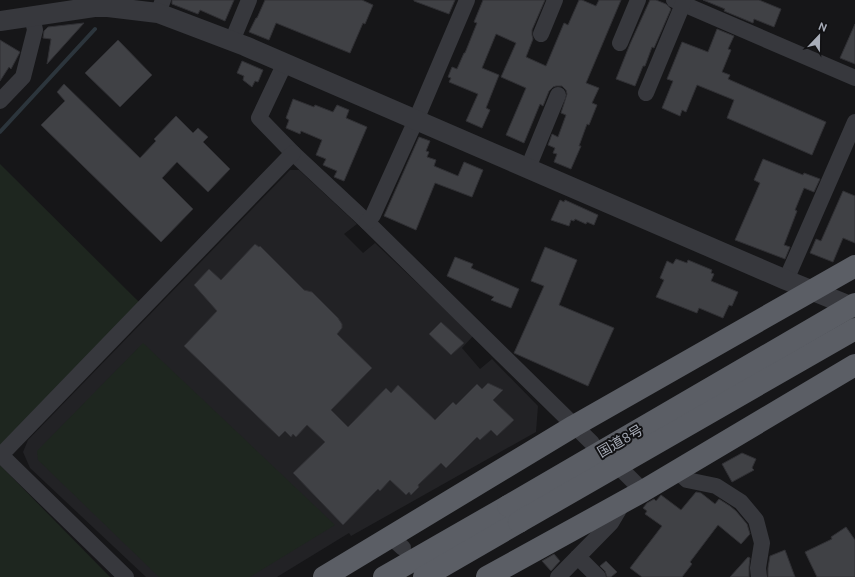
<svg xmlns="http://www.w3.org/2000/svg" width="855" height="577" font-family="Ubuntu,'Noto Sans JP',sans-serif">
<rect width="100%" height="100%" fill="#161618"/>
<polygon fill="#222225" points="290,170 299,170 357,224 344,234 363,253 375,243 473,336 462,348 480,369 492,359 538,406 536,432 351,536 349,533 277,577 146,577 30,468 23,452 28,440"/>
<g fill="#1e261f">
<polygon points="0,164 139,302 0,447"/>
<polygon points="143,343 335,525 250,577 159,577 38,460 37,451"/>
<polygon points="0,465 110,577 0,577"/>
</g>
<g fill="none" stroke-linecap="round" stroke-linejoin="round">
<polyline stroke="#2c353c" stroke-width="4" points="0,132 95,29"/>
</g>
<g fill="#404145" stroke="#303034">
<polygon points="172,0 234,0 225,21 200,10 198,14 172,4"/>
<polygon points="265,0 362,0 373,5 365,24 363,23 350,53 276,23 269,40 249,32 256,18 257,18"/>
<polygon points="414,0 455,0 449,14 414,1"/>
<polygon points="483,0 545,0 532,30 532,35 533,39 526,57 546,66 564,23 568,25 579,0 582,0 596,6 599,0 621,0 586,83 599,88 592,103 597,105 589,125 587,124 579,146 581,146 571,169 554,162 557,154 553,153 555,148 548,145 552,134 558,137 566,115 561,113 567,94 566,90 562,86 556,86 553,87 549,91 543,106 540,104 524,143 506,135 526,88 501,77 516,43 496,34 482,68 499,75 486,108 490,110 482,128 466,121 478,94 449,82 451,78 448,77 452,67 457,69 464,53 465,53 477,23 474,22"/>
<polygon points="650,0 656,0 666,4 671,9 654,48 652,47 645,66 643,66 635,86 616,79 630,44"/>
<polygon points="703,0 759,0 781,9 774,27 754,19 753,23 724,11 725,9"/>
<polygon points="84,23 47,64 51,39 43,38 44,31 48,27"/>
<polygon points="855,24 855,64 840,58"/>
<polygon points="717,29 734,36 728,49 731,50 722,72 730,75 728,79 826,122 812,155 727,118 734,100 697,85 686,112 682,110 680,116 662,108 673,81 667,79 682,42 708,52"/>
<polygon points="0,40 20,52 11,69 9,67 0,81"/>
<polygon points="118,40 152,75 120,107 85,73"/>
<polygon points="242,61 263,70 258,82 255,81 252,87 243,80 244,76 237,73"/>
<polygon points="64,84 140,158 156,141 154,139 176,116 193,133 198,128 208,137 203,142 230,169 208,192 177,162 162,178 193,209 161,242 41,125 65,101 57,92"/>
<polygon points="293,99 314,107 315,105 333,112 337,105 349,110 346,118 367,127 344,181 334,177 337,171 323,165 326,159 316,155 322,140 301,131 300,134 286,128 289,120 286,118"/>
<polygon points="419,137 430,141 426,151 429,152 427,157 436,160 434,166 458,176 464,162 483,170 472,197 435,183 416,230 384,216"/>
<polygon points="763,159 803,175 804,173 820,179 814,192 804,188 795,210 797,211 784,245 790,247 785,259 735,240 760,183 754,180"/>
<polygon points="843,191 855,196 855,243 843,238 833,262 810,253 816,239 821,241"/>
<polygon points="560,200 564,202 565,200 598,215 594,225 587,222 586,224 575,219 574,221 571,220 569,226 551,220"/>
<polygon points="255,244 259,247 260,246 304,290 312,292 338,318 342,324 342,328 337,334 372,368 331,410 348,427 386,388 391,393 398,385 435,420 453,402 456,405 477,384 482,389 488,383 503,390 493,400 514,420 497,436 491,430 480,440 477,437 446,468 441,463 418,485 419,487 411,495 409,492 406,495 390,480 380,491 378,489 343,525 293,473 325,442 307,425 296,437 293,434 291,437 285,431 279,437 184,346 217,311 194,285 209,269 221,280"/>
<polygon points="545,247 577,260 559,305 614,328 588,386 514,353 544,286 531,281"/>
<polygon points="455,257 473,264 471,268 519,289 511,308 491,300 494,297 447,276"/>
<polygon points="676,259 687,263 688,260 712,270 711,273 714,274 711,281 738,292 732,306 729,305 723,318 699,308 697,313 656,297 664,280 660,278 667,261 673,264"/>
<polygon points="441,322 464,343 451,355 429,334"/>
<polygon points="742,453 756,459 752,468 754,470 732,482 722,464"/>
<polygon points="696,492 701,493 715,504 719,499 730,506 736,511 747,524 750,534 741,544 718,525 690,562 692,564 682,577 642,577 630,568 662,526 645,514 647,511 643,508 647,503 654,499 656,501 661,495 681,510"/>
<polygon points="846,527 855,540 855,577 817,577 805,552 832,539 831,537"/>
<polygon points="785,550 795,577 768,577 768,568 770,556"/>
<polygon points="554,554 560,561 551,571 542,561"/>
<polygon points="748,557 750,558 749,567 749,577 730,577"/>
<polygon points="606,561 617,572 611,577 607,577 605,571 600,566"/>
</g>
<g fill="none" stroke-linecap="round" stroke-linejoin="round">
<g stroke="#37383d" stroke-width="16">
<polyline points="674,0 855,78"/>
<polyline points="158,13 163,0"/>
<polyline points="541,34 555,0"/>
<polyline points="232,41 249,0"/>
<polyline points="620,43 638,0"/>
<polyline points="285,63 259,118 293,153 367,222 592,443"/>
<polyline points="646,93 683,4"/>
<polyline points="0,101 23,77 35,30 32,16"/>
<polyline points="528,168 558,95"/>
<polyline points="367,222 373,215 416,120 467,0"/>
<polyline points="786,280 855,122"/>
<polyline points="676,470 687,480 716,486 741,502 756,520 762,543 758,568 759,577"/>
<polyline points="624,472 643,491"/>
<polyline points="391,537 403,548"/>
<polyline points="578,557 598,577"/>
<polyline points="126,577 1,455 293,153"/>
<polyline points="558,577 611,523 624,501"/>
</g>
<polyline stroke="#37383d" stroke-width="20" points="0,21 94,7 108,7 158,13 245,46 786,280 855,308"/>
<g stroke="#5b5e65" stroke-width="22">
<polyline points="324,577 574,426 855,266"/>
<polyline points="384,577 508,506"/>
<polyline points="424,577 519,522"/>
<polyline points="487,577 643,491 855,365"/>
</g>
<g stroke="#5b5e65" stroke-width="22">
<polyline points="508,506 855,304"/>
<polyline points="519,522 855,329"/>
</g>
</g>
<g text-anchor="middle" stroke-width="4" stroke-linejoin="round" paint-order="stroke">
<g font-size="14" fill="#a8adb8" stroke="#111113">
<text transform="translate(620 441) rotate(-30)" y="5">国道8号</text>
</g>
</g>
<g transform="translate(819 36) rotate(22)" stroke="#111113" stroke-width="3" paint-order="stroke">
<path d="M0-3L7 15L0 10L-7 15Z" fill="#a8adb8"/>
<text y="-6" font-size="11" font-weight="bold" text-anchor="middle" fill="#a8adb8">N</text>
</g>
</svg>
